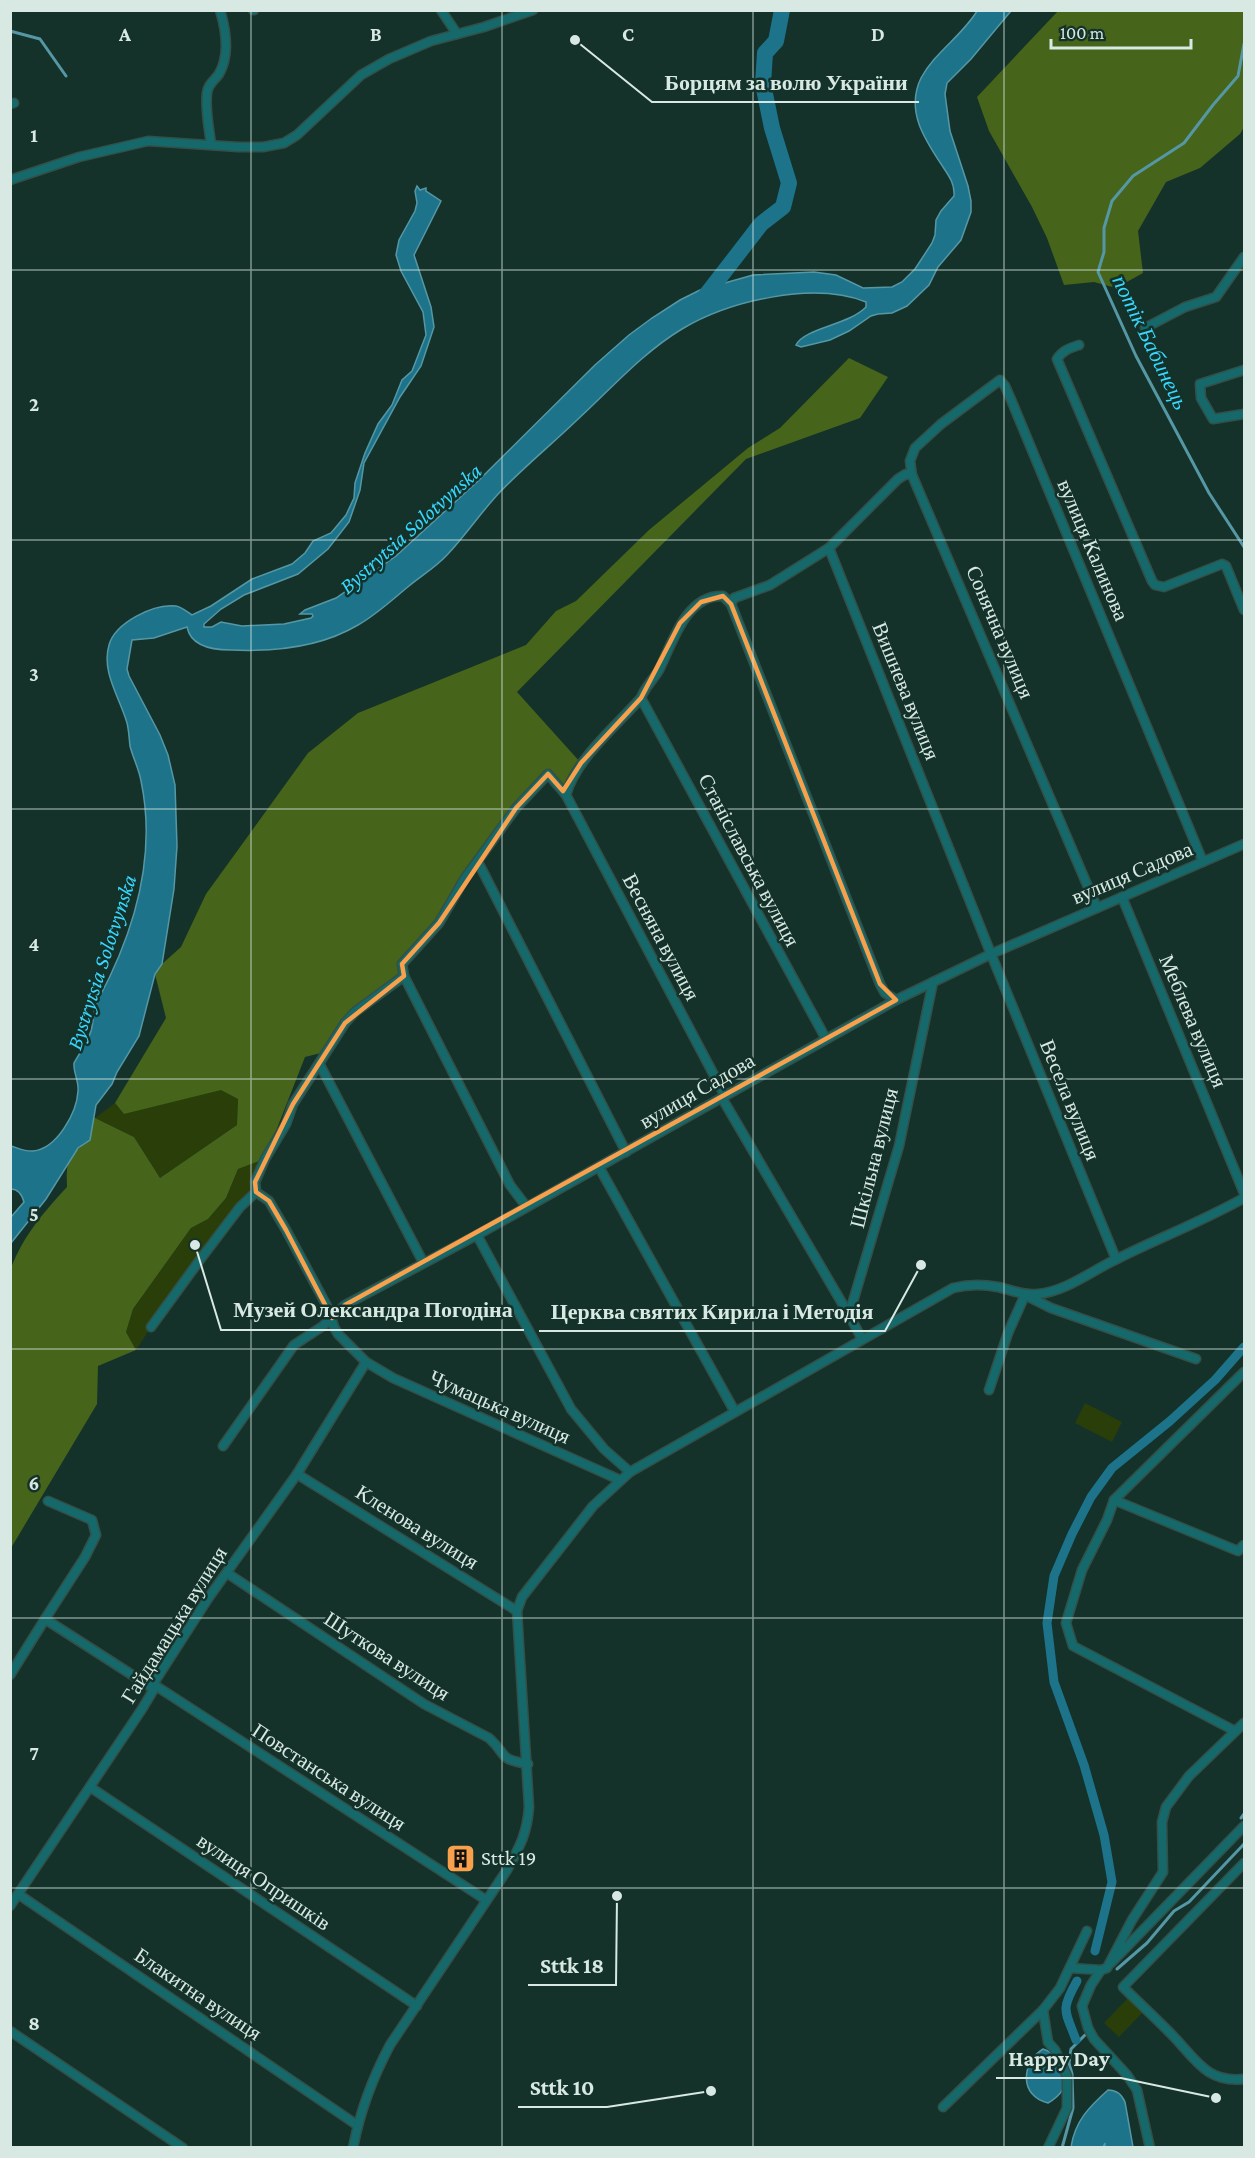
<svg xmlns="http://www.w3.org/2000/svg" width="1255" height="2158" font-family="'Crimson Pro',serif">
<rect width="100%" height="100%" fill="#14322a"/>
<g fill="#293e09">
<polygon points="221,1089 238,1099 237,1125 160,1178 134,1137 95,1118 115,1103 124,1114"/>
<polygon points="265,1159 256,1192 151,1327 136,1350 126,1332 133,1309 191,1228 208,1219 226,1198 238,1169"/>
<polygon points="1085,1403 1122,1422 1112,1442 1075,1423"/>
<polygon points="1128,1998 1143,2012 1119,2037 1104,2023"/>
</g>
<g fill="#46641a">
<polygon points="1058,11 1244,11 1244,127 1240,134 1200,168 1166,182 1138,231 1143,273 1116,288 1094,282 1064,285 1047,238 1032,207 989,131 977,97"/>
<path d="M849,358L888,377L860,418L746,459L517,692L581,763L566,795L548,774L532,790L450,903L402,964L404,976L355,1012L325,1052L305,1057L265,1159L238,1169L226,1198L208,1219L191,1228L133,1309L126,1332L136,1350L98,1366L97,1404L11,1548V1268C24,1235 43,1213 67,1187C66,1161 68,1155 90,1140L93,1117L134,1137L160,1178L237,1125L238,1099L221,1090L124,1114L115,1103L166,1018L155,974L162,964L181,947L206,894L308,753L358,713L526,645L556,611L576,601L649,530L748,448L780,428Z"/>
</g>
<g fill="#1d748a" stroke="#5597a5" stroke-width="1.5">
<path d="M977,11H1011L971,59L947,83L945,94L950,131L968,186L971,201V212L961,240L938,267L929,285L907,306L892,313L878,314L871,316L849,331L830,340L801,347L796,345C804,328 849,325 866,307V302C813,281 729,301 682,329C642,353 610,390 576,421C551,445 524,467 500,492C481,512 466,535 447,555C436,567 421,576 409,586C393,599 376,615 358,625C321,647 274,652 231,650C213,650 191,647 187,627L154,638L132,640L127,669L129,676L160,735L168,755L175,785L177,846L174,889L162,964L155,974L139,1036L117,1072L112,1084L96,1105L90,1140L78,1148L46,1199L11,1243V1217L24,1202C22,1195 19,1189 11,1189V1146C18,1148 26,1152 33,1151C57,1149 77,1112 78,1091C79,1081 73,1072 74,1063C80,1052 87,1043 91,1031C94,1021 93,1008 98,1000C134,933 157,857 141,781C139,769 133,758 130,746C129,738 129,731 127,723C120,698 101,672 109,645C115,623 154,603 176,606C182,607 187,612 192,615L211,606L252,579L292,564L305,553L313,541L331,533L346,515L354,498L355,483L365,453L378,424L392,405L402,380L412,371L426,335L423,312L401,271L396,255L399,240L415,211L417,203L415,191L417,186L420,190L426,188V191L441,201L414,255L431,307L434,327L421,366L400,397L364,463L360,490L349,522L328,549L298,574L244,595L221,609L204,624V627H212L221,622L242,626L284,624L311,618L313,616L312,614H300L305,610L336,598L396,556L478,481L595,365L629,335L652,318L680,300L700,290L753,275L814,272L836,275L863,288L892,287L902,282L915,269L932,243L935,235L936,220L941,211L954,196C955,184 949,176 943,167C925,140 905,111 921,78C935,52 962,36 977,11Z"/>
<path d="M1043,2049C1072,2059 1075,2088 1048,2103C1019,2096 1021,2063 1043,2049Z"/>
<path d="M1108,2090C1116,2090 1122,2095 1125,2102L1133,2147H1105V2143L1103,2147H1071C1075,2121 1089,2107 1108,2090Z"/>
</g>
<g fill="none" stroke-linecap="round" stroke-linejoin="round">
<g stroke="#5597a5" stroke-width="3">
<polyline points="10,31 40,39 66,76"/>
<polyline points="1244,44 1238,76 1213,105 1184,143 1133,176 1112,201 1104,228 1104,252 1098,272 1136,356 1209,493 1244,547"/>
<polyline points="1241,1818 1244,1814"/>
<polyline points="1117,1969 1147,1943 1174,1911 1189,1902 1244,1844"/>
<polyline points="1062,2148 1073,2108 1072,2074 1069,2063 1071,2049 1085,2035"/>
</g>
<g stroke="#1d748a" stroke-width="9">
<polyline points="1095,1951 1112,1882 1104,1835 1084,1765 1054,1682 1047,1623 1054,1576 1072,1534 1091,1497 1112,1468 1170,1421 1215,1380 1244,1347"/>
<path d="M1076,2040C1065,2010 1060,2011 1077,1981"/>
</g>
<polyline stroke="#1d748a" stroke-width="16" points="700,303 761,224 783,207 789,183 772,128 763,84 765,53 776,41 782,10"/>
<defs>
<g id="street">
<polyline points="253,10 254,10"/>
<polyline points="441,10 457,34"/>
<polyline points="10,104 14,103"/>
<path d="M211,144C209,128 205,109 207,93C208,84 214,81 219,74C230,55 226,30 220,10"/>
<polyline points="10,180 79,157 148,141 238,147 263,147 284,143 297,135 361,75 389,59 431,41 484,27 533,10"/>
<polyline points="1145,328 1185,307 1216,297 1244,257"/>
<path d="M1079,345C1070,348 1063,350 1057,359L1152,581L1155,585L1164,587L1222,564L1226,566L1244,610"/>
<polyline points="1244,370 1200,384 1201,398 1213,419 1244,414"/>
<polyline points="912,475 910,461 915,448 941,424 1000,380 1005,386 1012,402 1203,862"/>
<polyline points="829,548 898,479 906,474 912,475 1097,908"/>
<polyline points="731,604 734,598 770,585 829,548 991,954 1116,1259"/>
<polyline points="641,698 826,1039"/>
<polyline points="566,795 725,1096"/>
<polyline points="478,862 626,1152"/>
<polyline points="1122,897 1244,1193"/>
<polyline points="404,976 510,1185 526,1206"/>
<polyline points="320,1065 423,1262"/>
<polyline points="722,1098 849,1315"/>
<polyline points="599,1167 735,1412"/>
<polyline points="477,1235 571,1409 604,1449 630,1472"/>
<polyline points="151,1327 202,1257 240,1207 256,1192"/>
<polyline points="862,1339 849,1315 899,1146 933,982"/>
<polyline points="989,1390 1008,1333 1025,1295 1051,1308 1196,1359"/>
<polyline points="223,1446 294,1345 323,1326 345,1305 477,1235 896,1000 991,954 1244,844"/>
<polyline points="297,1474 517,1611"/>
<path d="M620,1480L393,1378L366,1362L338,1334L334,1327L328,1308L286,1230L269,1201L256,1192L255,1182L265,1159L286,1124L293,1104L345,1023L355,1012L404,976L402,964L439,923L465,878L516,808L548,774L566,795C575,760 617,725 641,698C645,687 653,680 659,670C672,644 686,594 723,596L731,604L880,984L885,993L896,1000"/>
<polyline points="1114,1500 1238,1551 1244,1545"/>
<path d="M227,1573L424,1704L489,1738C508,1755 497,1759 528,1764"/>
<polyline points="45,1619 85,1557 96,1535 92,1520 48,1501"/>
<polyline points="10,1675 45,1619 154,1689"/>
<polyline points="153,1684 486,1900"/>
<polyline points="1235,1731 1073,1646 1066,1623 1082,1570 1107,1520 1114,1500 1244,1372"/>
<polyline points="90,1787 417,2006"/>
<path d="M1244,1863L1123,1987C1140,2004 1159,2021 1176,2039C1197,2062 1209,2083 1244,2079"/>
<polyline points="18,1894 357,2125"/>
<polyline points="10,1906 142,1709 154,1689 153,1684 209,1597 297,1474 366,1362"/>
<polyline points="1111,1963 1244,1826"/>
<polyline points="1070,1968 1101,1970"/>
<polyline points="1043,2010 1048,2042 1055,2050 1067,2076 1067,2108 1048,2148"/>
<polyline points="10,2031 183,2148"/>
<polyline points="943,2107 1043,2010 1060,1988 1087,1931"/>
<path d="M353,2148C360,2111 373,2077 390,2045L507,1870C520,1846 527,1834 529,1807L517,1611L522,1597L593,1506L630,1472L953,1288C969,1284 982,1284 998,1287C1012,1290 1024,1296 1038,1294C1067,1291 1091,1271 1117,1259C1159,1238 1203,1221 1244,1198"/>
<polyline points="1150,2148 1137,2090 1127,2075 1094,2039 1088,2028 1082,2006 1091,1985 1101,1970 1107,1968 1132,1920 1163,1872 1162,1822 1166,1807 1189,1776 1244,1723"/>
</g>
</defs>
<use href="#street" stroke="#334f48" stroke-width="11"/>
<use href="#street" stroke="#15696a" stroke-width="8"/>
</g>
<path fill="none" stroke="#f8a04b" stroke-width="4.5" stroke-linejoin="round" d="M723,596L731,604L880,984L896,1000L345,1305L332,1318L286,1230L269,1201L256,1192L255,1182L293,1104L345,1023L404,976L402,964L439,923L516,808L548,774L563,791L581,763L641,698L680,623L701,602Z"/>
<path fill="none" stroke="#d8e9e3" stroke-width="1.5" stroke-opacity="0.55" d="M251,10V2148M502,10V2148M753,10V2148M1004,10V2148M10,270H1244M10,540H1244M10,809H1244M10,1079H1244M10,1349H1244M10,1618H1244M10,1888H1244"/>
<defs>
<symbol id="building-square" viewBox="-11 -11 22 22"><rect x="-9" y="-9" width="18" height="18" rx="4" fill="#f8a04b" stroke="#14322a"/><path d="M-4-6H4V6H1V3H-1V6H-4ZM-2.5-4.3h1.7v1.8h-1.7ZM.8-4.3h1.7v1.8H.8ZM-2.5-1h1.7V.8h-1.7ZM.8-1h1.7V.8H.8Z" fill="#111"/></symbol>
</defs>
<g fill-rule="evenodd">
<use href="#building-square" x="444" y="1842" width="33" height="33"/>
</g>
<g text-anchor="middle" stroke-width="5" stroke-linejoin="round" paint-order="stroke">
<g font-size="21" fill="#d8e9e3" stroke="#14322a">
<text transform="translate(1093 550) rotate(67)" y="7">вулиця Калинова</text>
<text transform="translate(1000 632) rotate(67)" y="7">Сонячна вулиця</text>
<text transform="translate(906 691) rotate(68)" y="7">Вишнева вулиця</text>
<text transform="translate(749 860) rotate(62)" y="7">Станіславська вулиця</text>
<text transform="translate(1132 873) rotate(-23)" y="7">вулиця Садова</text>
<text transform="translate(661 937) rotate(62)" y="7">Весняна вулиця</text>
<text transform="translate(1193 1021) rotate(67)" y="7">Меблева вулиця</text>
<text transform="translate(697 1091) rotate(-30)" y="7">вулиця Садова</text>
<text transform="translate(1070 1100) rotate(68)" y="7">Весела вулиця</text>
<text transform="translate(874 1158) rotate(-76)" y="7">Шкільна вулиця</text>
<text transform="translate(500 1407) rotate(24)" y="7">Чумацька вулиця</text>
<text transform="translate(417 1527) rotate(32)" y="7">Кленова вулиця</text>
<text transform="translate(174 1625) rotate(-58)" y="7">Гайдамацька вулиця</text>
<text transform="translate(387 1656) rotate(33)" y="7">Шуткова вулиця</text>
<text transform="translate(329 1777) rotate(33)" y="7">Повстанська вулиця</text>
<text transform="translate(264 1882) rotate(34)" y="7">вулиця Опришків</text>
<text transform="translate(198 1994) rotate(34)" y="7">Блакитна вулиця</text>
</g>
<g font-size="21" fill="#d8e9e3" stroke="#14322a" text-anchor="start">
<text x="481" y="1865">Sttk 19</text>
</g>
<g font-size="22" font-style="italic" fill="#38d7ff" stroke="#14322a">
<text transform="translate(1151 342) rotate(64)" y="8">потік Бабинець</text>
<text transform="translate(410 528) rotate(-42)" y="8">Bystrytsia Solotvynska</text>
<text transform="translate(101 962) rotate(-72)" y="8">Bystrytsia Solotvynska</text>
</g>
</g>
<g font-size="20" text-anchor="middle" font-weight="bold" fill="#d8e9e3" stroke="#14322a" stroke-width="5" stroke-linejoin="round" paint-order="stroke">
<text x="125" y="41">A</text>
<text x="376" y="41">B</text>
<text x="628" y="41">C</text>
<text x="878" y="41">D</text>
<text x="34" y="142">1</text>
<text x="34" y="411">2</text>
<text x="34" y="681">3</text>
<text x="34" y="951">4</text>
<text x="34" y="1221">5</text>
<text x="34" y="1490">6</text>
<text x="34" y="1760">7</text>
<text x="34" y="2030">8</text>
</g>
<path fill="none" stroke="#d8e9e3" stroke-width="2" d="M575 40L652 102H919M195 1245L221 1330H524M921 1265L885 1331H539M617 1896L616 1985H528M1216 2098L1121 2078H996M711 2091L607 2107H518"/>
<g fill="#d8e9e3" stroke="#14322a" stroke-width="2">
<circle cx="575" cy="40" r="6"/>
<circle cx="195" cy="1245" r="6"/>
<circle cx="921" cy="1265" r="6"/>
<circle cx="617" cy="1896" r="6"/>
<circle cx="1216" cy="2098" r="6"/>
<circle cx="711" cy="2091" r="6"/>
</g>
<g font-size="22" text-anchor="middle" font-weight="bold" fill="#d8e9e3" stroke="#14322a" stroke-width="5" stroke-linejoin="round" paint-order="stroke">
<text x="786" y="90">Борцям за волю України</text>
<text x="373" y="1317">Музей Олександра Погодіна</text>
<text x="712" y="1319">Церква святих Кирила і Методія</text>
<text x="572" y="1973">Sttk 18</text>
<text x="1059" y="2066">Happy Day</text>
<text x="562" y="2095">Sttk 10</text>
</g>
<rect width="1255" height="2158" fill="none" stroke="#d8e9e3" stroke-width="24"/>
<path d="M1051 39v9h140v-9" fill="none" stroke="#d8e9e3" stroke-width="3"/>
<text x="1060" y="39" font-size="18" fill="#d8e9e3" stroke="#14322a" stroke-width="4.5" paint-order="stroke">100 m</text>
</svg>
